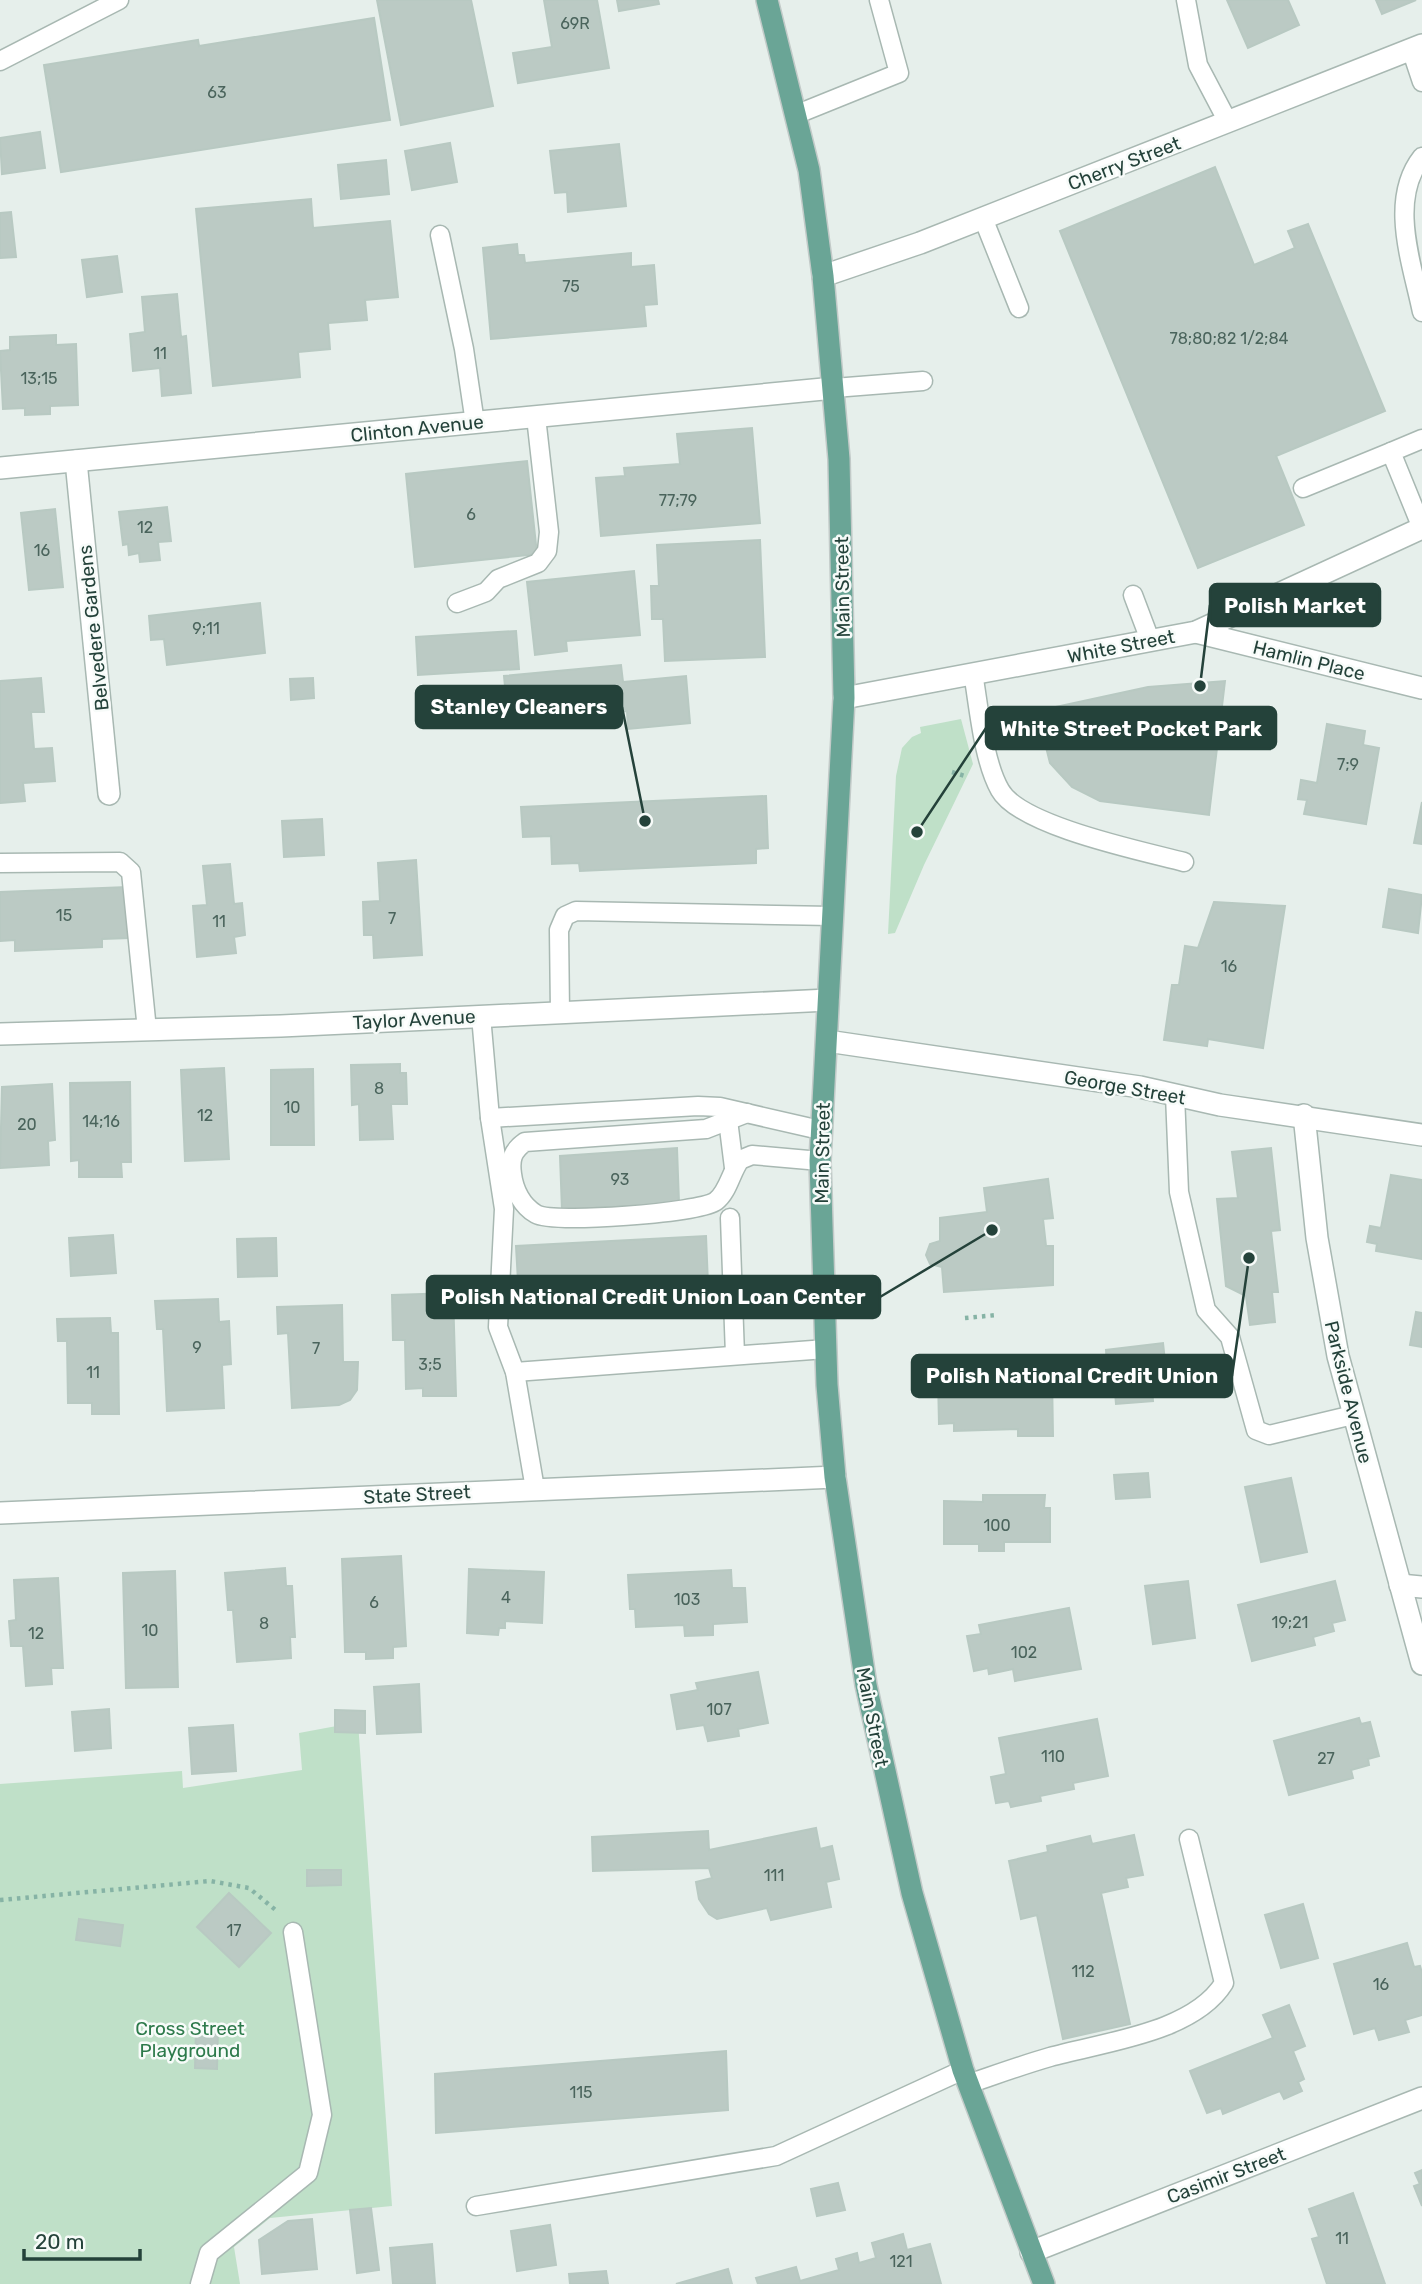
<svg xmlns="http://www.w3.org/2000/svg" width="1422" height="2284" font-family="Rubik,sans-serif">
<rect width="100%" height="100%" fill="#e6efeb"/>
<g fill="#bfe0c8">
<polygon points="961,719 973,764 924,865 895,933 888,934 896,776 902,748 912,737 921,733 920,727"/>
<polygon points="358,1722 392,2206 270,2218 234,2247 240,2284 0,2284 0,1784 182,1771 183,1788 302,1770 299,1733"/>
</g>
<g fill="#bbcac4" stroke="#b8c9c2" stroke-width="2">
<polygon points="377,0 471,0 493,106 401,125"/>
<polygon points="544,0 597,0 609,68 518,83 513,53 552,47"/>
<polygon points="617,0 658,0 659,4 619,11"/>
<polygon points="1227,0 1288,0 1299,25 1248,48"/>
<polygon points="1376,0 1416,0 1382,14"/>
<polygon points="374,18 390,120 61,172 44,65 198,40 199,46"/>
<polygon points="40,132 45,168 2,174 0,138"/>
<polygon points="450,143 457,182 412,190 405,151"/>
<polygon points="619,144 626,206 568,212 567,192 555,193 550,151"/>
<polygon points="386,160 389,194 341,199 338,165"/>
<polygon points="1215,167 1254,265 1295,248 1288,231 1308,224 1385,411 1276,456 1304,525 1198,568 1060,231"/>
<polygon points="311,199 313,228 390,221 398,297 365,300 367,320 328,323 330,349 298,352 300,377 213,386 196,209"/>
<polygon points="11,212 16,257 0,258 0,213"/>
<polygon points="517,244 518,255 524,255 525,263 631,253 631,267 654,265 657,304 644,305 646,326 491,339 483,248"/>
<polygon points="117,256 122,292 87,297 82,260"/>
<polygon points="177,294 181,337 186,336 191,393 162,396 160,368 133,371 130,334 145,332 142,297"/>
<polygon points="56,335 56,345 76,344 78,405 50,406 50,414 25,415 25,408 3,409 0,351 10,350 10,337"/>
<polygon points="752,428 760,523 601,536 596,478 625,476 624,468 680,464 677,434"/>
<polygon points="527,461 537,554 415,567 406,474"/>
<polygon points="167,507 171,541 158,542 160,560 140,562 139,553 129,555 128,544 123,545 119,512"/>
<polygon points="55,509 63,587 29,590 21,513"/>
<polygon points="760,540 765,657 665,661 663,619 652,619 651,586 659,586 657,545"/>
<polygon points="634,571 640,635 566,641 567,651 535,655 527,582"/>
<polygon points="260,603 265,653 167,665 164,639 151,640 149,616"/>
<polygon points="516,631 519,669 418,675 416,637"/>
<polygon points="621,665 623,682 686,676 690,723 628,729 627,711 553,718 552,704 507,708 504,676"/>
<polygon points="41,678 44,712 31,712 34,749 52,748 55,781 23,783 25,801 0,803 0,681"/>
<polygon points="313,678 314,698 291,700 290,679"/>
<polygon points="1225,681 1209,815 1100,801 1072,787 1050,763 1037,711 1148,687"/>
<polygon points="1327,724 1365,731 1363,745 1379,748 1366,824 1304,814 1307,800 1298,799 1301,780 1317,783"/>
<polygon points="766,796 768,848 756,849 756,863 580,871 579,863 552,864 551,836 523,837 521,807"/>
<polygon points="1422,802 1422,844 1414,843"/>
<polygon points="322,819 324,855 284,857 282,821"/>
<polygon points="416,860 422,955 374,958 373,935 364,935 363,902 380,901 378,863"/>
<polygon points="230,864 234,904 242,903 245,935 234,937 236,953 197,957 193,906 207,905 203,866"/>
<polygon points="127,887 129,938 102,939 102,947 15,951 15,940 0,941 0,892"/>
<polygon points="1389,889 1422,895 1418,933 1383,927"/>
<polygon points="1214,902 1285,906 1263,1048 1208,1039 1207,1046 1164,1040 1172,985 1179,985 1185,946 1198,948"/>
<polygon points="400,1064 400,1073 406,1073 407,1104 391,1104 393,1139 360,1140 359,1104 352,1105 351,1065"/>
<polygon points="224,1068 229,1159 185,1161 181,1070"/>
<polygon points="313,1069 314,1145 271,1145 271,1070"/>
<polygon points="130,1082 131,1162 121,1162 122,1177 79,1177 79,1160 71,1161 70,1083"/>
<polygon points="52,1084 55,1140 48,1141 49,1165 0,1168 2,1087"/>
<polygon points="677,1148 679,1203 562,1210 560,1156"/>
<polygon points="1271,1148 1280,1230 1271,1231 1278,1292 1272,1292 1275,1322 1250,1325 1246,1296 1226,1286 1217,1199 1238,1198 1232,1152"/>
<polygon points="1391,1175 1422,1180 1422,1259 1376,1251 1377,1244 1367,1242 1370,1226 1381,1228"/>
<polygon points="1048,1179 1053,1218 1043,1219 1046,1246 1053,1246 1053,1285 944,1292 942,1267 930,1264 926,1255 930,1244 940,1241 940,1218 987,1212 984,1188"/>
<polygon points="113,1235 116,1273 71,1276 69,1238"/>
<polygon points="706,1236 709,1308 520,1317 516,1246"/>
<polygon points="276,1238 277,1276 238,1277 237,1239"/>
<polygon points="453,1293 456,1396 423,1396 423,1388 406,1389 405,1340 393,1340 392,1295"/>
<polygon points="218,1299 219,1322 229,1321 231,1364 222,1365 224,1408 167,1411 163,1329 157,1329 155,1301"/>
<polygon points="342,1305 343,1362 358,1362 357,1390 350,1400 339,1405 292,1408 288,1333 278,1334 277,1307"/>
<polygon points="1416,1312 1422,1313 1422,1347 1410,1345"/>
<polygon points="110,1318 111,1333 118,1333 119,1414 92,1414 92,1403 68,1403 67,1341 58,1341 57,1319"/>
<polygon points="1163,1343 1165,1361 1107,1367 1106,1350"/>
<polygon points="1150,1365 1153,1401 1116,1404 1113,1368"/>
<polygon points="1019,1369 1019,1376 1052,1376 1053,1436 1018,1436 1018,1429 954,1431 954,1423 939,1424 938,1378 970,1378 970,1370"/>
<polygon points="1148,1473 1150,1497 1116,1499 1114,1475"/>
<polygon points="1291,1478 1307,1552 1261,1562 1245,1487"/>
<polygon points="983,1495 1045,1495 1044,1508 1050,1508 1050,1542 1004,1542 1004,1551 979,1551 979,1544 944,1544 944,1501 983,1502"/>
<polygon points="401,1556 406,1646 393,1647 393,1658 366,1659 366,1652 345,1652 342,1559"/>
<polygon points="285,1568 286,1586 292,1586 295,1637 290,1637 291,1658 237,1662 233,1610 228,1610 225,1573"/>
<polygon points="469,1569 544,1572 542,1623 505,1621 505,1628 499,1628 498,1635 467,1633"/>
<polygon points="731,1570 732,1588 745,1588 747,1622 713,1624 713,1635 685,1636 684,1625 636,1627 635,1609 630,1609 628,1575"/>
<polygon points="175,1571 178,1687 126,1688 123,1573"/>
<polygon points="58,1578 63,1668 51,1668 52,1684 26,1686 23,1646 11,1646 9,1621 16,1620 14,1580"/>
<polygon points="1188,1581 1195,1638 1153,1644 1145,1586"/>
<polygon points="1335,1581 1345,1620 1332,1623 1334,1631 1313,1637 1315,1645 1252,1661 1238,1605"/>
<polygon points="1069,1608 1081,1669 1015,1681 1013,1669 989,1674 988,1668 974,1671 967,1636 981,1634 979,1625"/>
<polygon points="758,1672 768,1723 738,1729 739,1736 708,1741 704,1725 677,1729 671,1695 698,1690 696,1683"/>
<polygon points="419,1684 421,1732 377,1734 374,1687"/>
<polygon points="109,1709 111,1748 75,1751 72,1712"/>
<polygon points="335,1710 365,1711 365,1733 335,1732"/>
<polygon points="1359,1718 1361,1724 1370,1722 1379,1756 1368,1759 1369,1765 1351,1770 1353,1778 1289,1795 1274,1741"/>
<polygon points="1097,1719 1108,1776 1073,1783 1074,1789 1040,1796 1041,1801 1011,1807 1009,1801 996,1803 991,1777 1006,1774 999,1738"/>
<polygon points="233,1725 236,1771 192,1774 189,1728"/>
<polygon points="816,1828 820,1849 832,1846 839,1879 826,1882 831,1907 771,1920 767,1908 717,1919 709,1914 699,1899 696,1882 712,1878 709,1868 593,1871 592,1837 708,1831 709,1850"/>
<polygon points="1134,1835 1143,1875 1126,1878 1128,1887 1101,1893 1130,2024 1063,2039 1037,1915 1021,1919 1009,1861 1048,1852 1047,1846 1090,1836 1092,1844"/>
<polygon points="307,1870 341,1870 341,1885 307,1886"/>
<polygon points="229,1893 271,1933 239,1967 197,1927"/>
<polygon points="1303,1904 1318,1958 1281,1968 1265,1915"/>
<polygon points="79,1919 123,1925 120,1946 76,1940"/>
<polygon points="1407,1943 1414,1967 1420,1966 1422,1973 1422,2015 1405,2020 1409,2032 1379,2040 1375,2028 1354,2034 1334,1964"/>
<polygon points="1289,2005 1305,2046 1293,2051 1304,2079 1298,2082 1302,2091 1284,2099 1280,2091 1223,2114 1221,2108 1207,2113 1190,2071 1273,2038 1263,2015"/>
<polygon points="196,2028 218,2029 217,2069 195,2068"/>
<polygon points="726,2051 728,2110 436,2133 435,2074"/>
<polygon points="1422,2170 1422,2206 1414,2186 1420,2184 1415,2173"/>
<polygon points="838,2183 845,2210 817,2216 811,2189"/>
<polygon points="1353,2193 1385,2284 1327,2284 1312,2239 1319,2237 1309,2209"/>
<polygon points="371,2208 379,2270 357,2273 350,2210"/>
<polygon points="312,2219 317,2269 262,2274 259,2240 288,2221"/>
<polygon points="550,2225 556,2265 517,2271 511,2231"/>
<polygon points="903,2234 907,2250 930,2244 941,2284 758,2284 756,2278 796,2267 800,2281 839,2270 836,2259 857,2253 859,2263 876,2258 872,2243"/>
<polygon points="432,2244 435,2284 393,2284 390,2248"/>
<polygon points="728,2269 732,2284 676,2284"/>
<polygon points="606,2271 608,2284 570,2284 569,2274"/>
</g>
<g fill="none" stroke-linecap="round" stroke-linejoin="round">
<defs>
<g id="service">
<polyline points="1186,0 1198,65 1228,122"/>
<polyline points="1411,49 1422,82"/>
<polyline points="0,61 119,0"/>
<polyline points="795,115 899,73 879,0"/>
<path d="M1422,157C1388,200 1412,263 1422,312"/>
<polyline points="983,218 1019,308"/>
<polyline points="440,235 464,349 475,423"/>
<polyline points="834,388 923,381"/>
<polyline points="1303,488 1391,452"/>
<polyline points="1422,528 1391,452 1422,439"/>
<polyline points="1133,595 1150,640"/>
<polyline points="457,603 486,592 498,579 538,563 547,551 549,532 536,417"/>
<path d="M973,673C979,707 983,760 1000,790C1020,826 1142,851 1184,862"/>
<polyline points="0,863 120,862 131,872 147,1030"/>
<polyline points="560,1013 559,930 565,916 576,911 832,916"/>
<polyline points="481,1016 490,1118 504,1209 498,1327 515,1372 535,1489"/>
<polyline points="1175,1095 1179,1192 1206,1310 1230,1337 1256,1430 1269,1435 1353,1415"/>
<polyline points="727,1112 734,1168"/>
<path d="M747,1113L706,1129L525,1142C512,1151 510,1160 512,1174C514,1190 522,1206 536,1214C553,1224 700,1213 716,1201C728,1192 731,1172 740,1160L752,1155L820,1161"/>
<polyline points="490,1118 698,1106 720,1107 820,1130"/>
<polyline points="730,1218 735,1355"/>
<polyline points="515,1372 826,1349"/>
<path d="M968,2084C995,2075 1022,2065 1050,2057C1103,2042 1193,2033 1224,1983L1189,1839"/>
<polyline points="476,2206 776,2156 963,2070"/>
<polyline points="200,2284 209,2253 308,2173 322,2115 293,1932"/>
</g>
<g id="minor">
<polyline points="823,276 920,243 1422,45"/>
<polyline points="76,461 109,794"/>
<polyline points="0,468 834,388"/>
<polyline points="1196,632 1422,688"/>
<polyline points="844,698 1196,632 1422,528"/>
<polyline points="0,1034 281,1026 828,1000"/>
<polyline points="827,1041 1140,1087 1220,1105 1422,1135"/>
<polyline points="1304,1115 1317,1238 1338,1356 1422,1664"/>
<polyline points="0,1513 835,1477"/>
<polyline points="1400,1585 1422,1587"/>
<polyline points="1031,2252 1422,2098"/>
</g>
<polyline id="primary" points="767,0 809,170 823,276 839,459 844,698 820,1161 827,1385 835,1477 866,1685 912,1893 963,2070 1044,2284"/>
</defs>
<use href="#service" stroke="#a8b8b2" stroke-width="21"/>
<use href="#minor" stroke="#a8b8b2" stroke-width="24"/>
<use href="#primary" stroke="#c2cac8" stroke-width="24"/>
<g stroke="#86b3a5" stroke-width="4.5" stroke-dasharray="3.5 5" stroke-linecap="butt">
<polyline points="952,772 965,776"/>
<polyline points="965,1318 997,1315"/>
<polyline points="0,1900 210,1881 249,1888 278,1912"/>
</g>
<use href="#service" stroke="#fff" stroke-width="18"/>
<use href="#minor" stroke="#fff" stroke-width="21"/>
<use href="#primary" stroke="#6aa596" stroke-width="21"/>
</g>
<g text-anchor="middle" stroke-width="5" stroke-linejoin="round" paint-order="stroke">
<g font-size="16" fill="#4a645c">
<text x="575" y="29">69R</text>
<text x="217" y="98">63</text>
<text x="571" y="292">75</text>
<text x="1229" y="344">78;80;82 1/2;84</text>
<text x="160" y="359">11</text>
<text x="39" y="384">13;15</text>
<text x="678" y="506">77;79</text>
<text x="471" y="520">6</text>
<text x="145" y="533">12</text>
<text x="42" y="556">16</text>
<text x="206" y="634">9;11</text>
<text x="1348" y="770">7;9</text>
<text x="64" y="921">15</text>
<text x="392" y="924">7</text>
<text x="219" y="927">11</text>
<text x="1229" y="972">16</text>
<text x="379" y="1094">8</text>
<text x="292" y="1113">10</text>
<text x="205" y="1121">12</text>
<text x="101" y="1127">14;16</text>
<text x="27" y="1130">20</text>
<text x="620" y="1185">93</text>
<text x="197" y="1353">9</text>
<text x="316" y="1354">7</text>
<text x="430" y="1370">3;5</text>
<text x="93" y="1378">11</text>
<text x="997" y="1531">100</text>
<text x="506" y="1603">4</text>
<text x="687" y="1605">103</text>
<text x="374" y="1608">6</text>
<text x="1290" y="1628">19;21</text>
<text x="264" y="1629">8</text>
<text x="150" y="1636">10</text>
<text x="36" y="1639">12</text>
<text x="1024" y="1658">102</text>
<text x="719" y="1715">107</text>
<text x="1053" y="1762">110</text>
<text x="1326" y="1764">27</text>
<text x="774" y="1881">111</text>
<text x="234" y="1936">17</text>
<text x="1083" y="1977">112</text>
<text x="1381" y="1990">16</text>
<text x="581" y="2098">115</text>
<text x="1342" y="2244">11</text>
<text x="901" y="2267">121</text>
</g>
<g font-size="19" fill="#24423a" stroke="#f7fbf9">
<text transform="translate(1124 163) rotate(-21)" y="7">Cherry Street</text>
<text transform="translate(417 428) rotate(-6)" y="7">Clinton Avenue</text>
<text transform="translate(842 587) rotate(-91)" y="7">Main Street</text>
<text transform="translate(93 628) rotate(-96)" y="7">Belvedere Gardens</text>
<text transform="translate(1121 646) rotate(-11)" y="7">White Street</text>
<text transform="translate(1309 660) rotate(14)" y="7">Hamlin Place</text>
<text transform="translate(414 1019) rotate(-3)" y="7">Taylor Avenue</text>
<text transform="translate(1125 1087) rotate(10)" y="7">George Street</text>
<text transform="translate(822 1153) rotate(-89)" y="7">Main Street</text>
<text transform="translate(1349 1392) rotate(76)" y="7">Parkside Avenue</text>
<text transform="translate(417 1494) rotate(-3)" y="7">State Street</text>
<text transform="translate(873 1717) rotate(79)" y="7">Main Street</text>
<text transform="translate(1226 2175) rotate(-21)" y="7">Casimir Street</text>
</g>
<g font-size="19" fill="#2d7a4b" stroke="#f7fbf9">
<text x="190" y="2035">Cross Street<tspan x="190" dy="22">Playground</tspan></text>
</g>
</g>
<path fill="none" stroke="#24423a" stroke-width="2.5" d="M1200 686L1210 605M645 821L622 707M917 832L986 728M992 1230L880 1297M1249 1258L1232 1376"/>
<g fill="#24423a" stroke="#f7fbf9" stroke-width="2.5">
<circle cx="1200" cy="686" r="7"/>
<circle cx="645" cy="821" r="7"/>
<circle cx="917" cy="832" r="7"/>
<circle cx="992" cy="1230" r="7"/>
<circle cx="1249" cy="1258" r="7"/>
</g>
<g fill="#24423a" stroke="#24423a" stroke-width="2.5">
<rect x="1210" y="584" width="170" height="42" rx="7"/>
<rect x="416" y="686" width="206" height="42" rx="7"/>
<rect x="986" y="707" width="290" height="42" rx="7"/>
<rect x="427" y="1276" width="453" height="42" rx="7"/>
<rect x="912" y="1355" width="320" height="42" rx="7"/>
</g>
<g font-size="21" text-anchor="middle" font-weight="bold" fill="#fff">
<text x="1295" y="613">Polish Market</text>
<text x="519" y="714">Stanley Cleaners</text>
<text x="1131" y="736">White Street Pocket Park</text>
<text x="653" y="1304">Polish National Credit Union Loan Center</text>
<text x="1072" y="1383">Polish National Credit Union</text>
</g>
<path d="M24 2249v10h116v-10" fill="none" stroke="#24423a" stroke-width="3.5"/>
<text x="35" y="2249" font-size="21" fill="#24423a" stroke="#f7fbf9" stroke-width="5" paint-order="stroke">20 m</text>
</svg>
